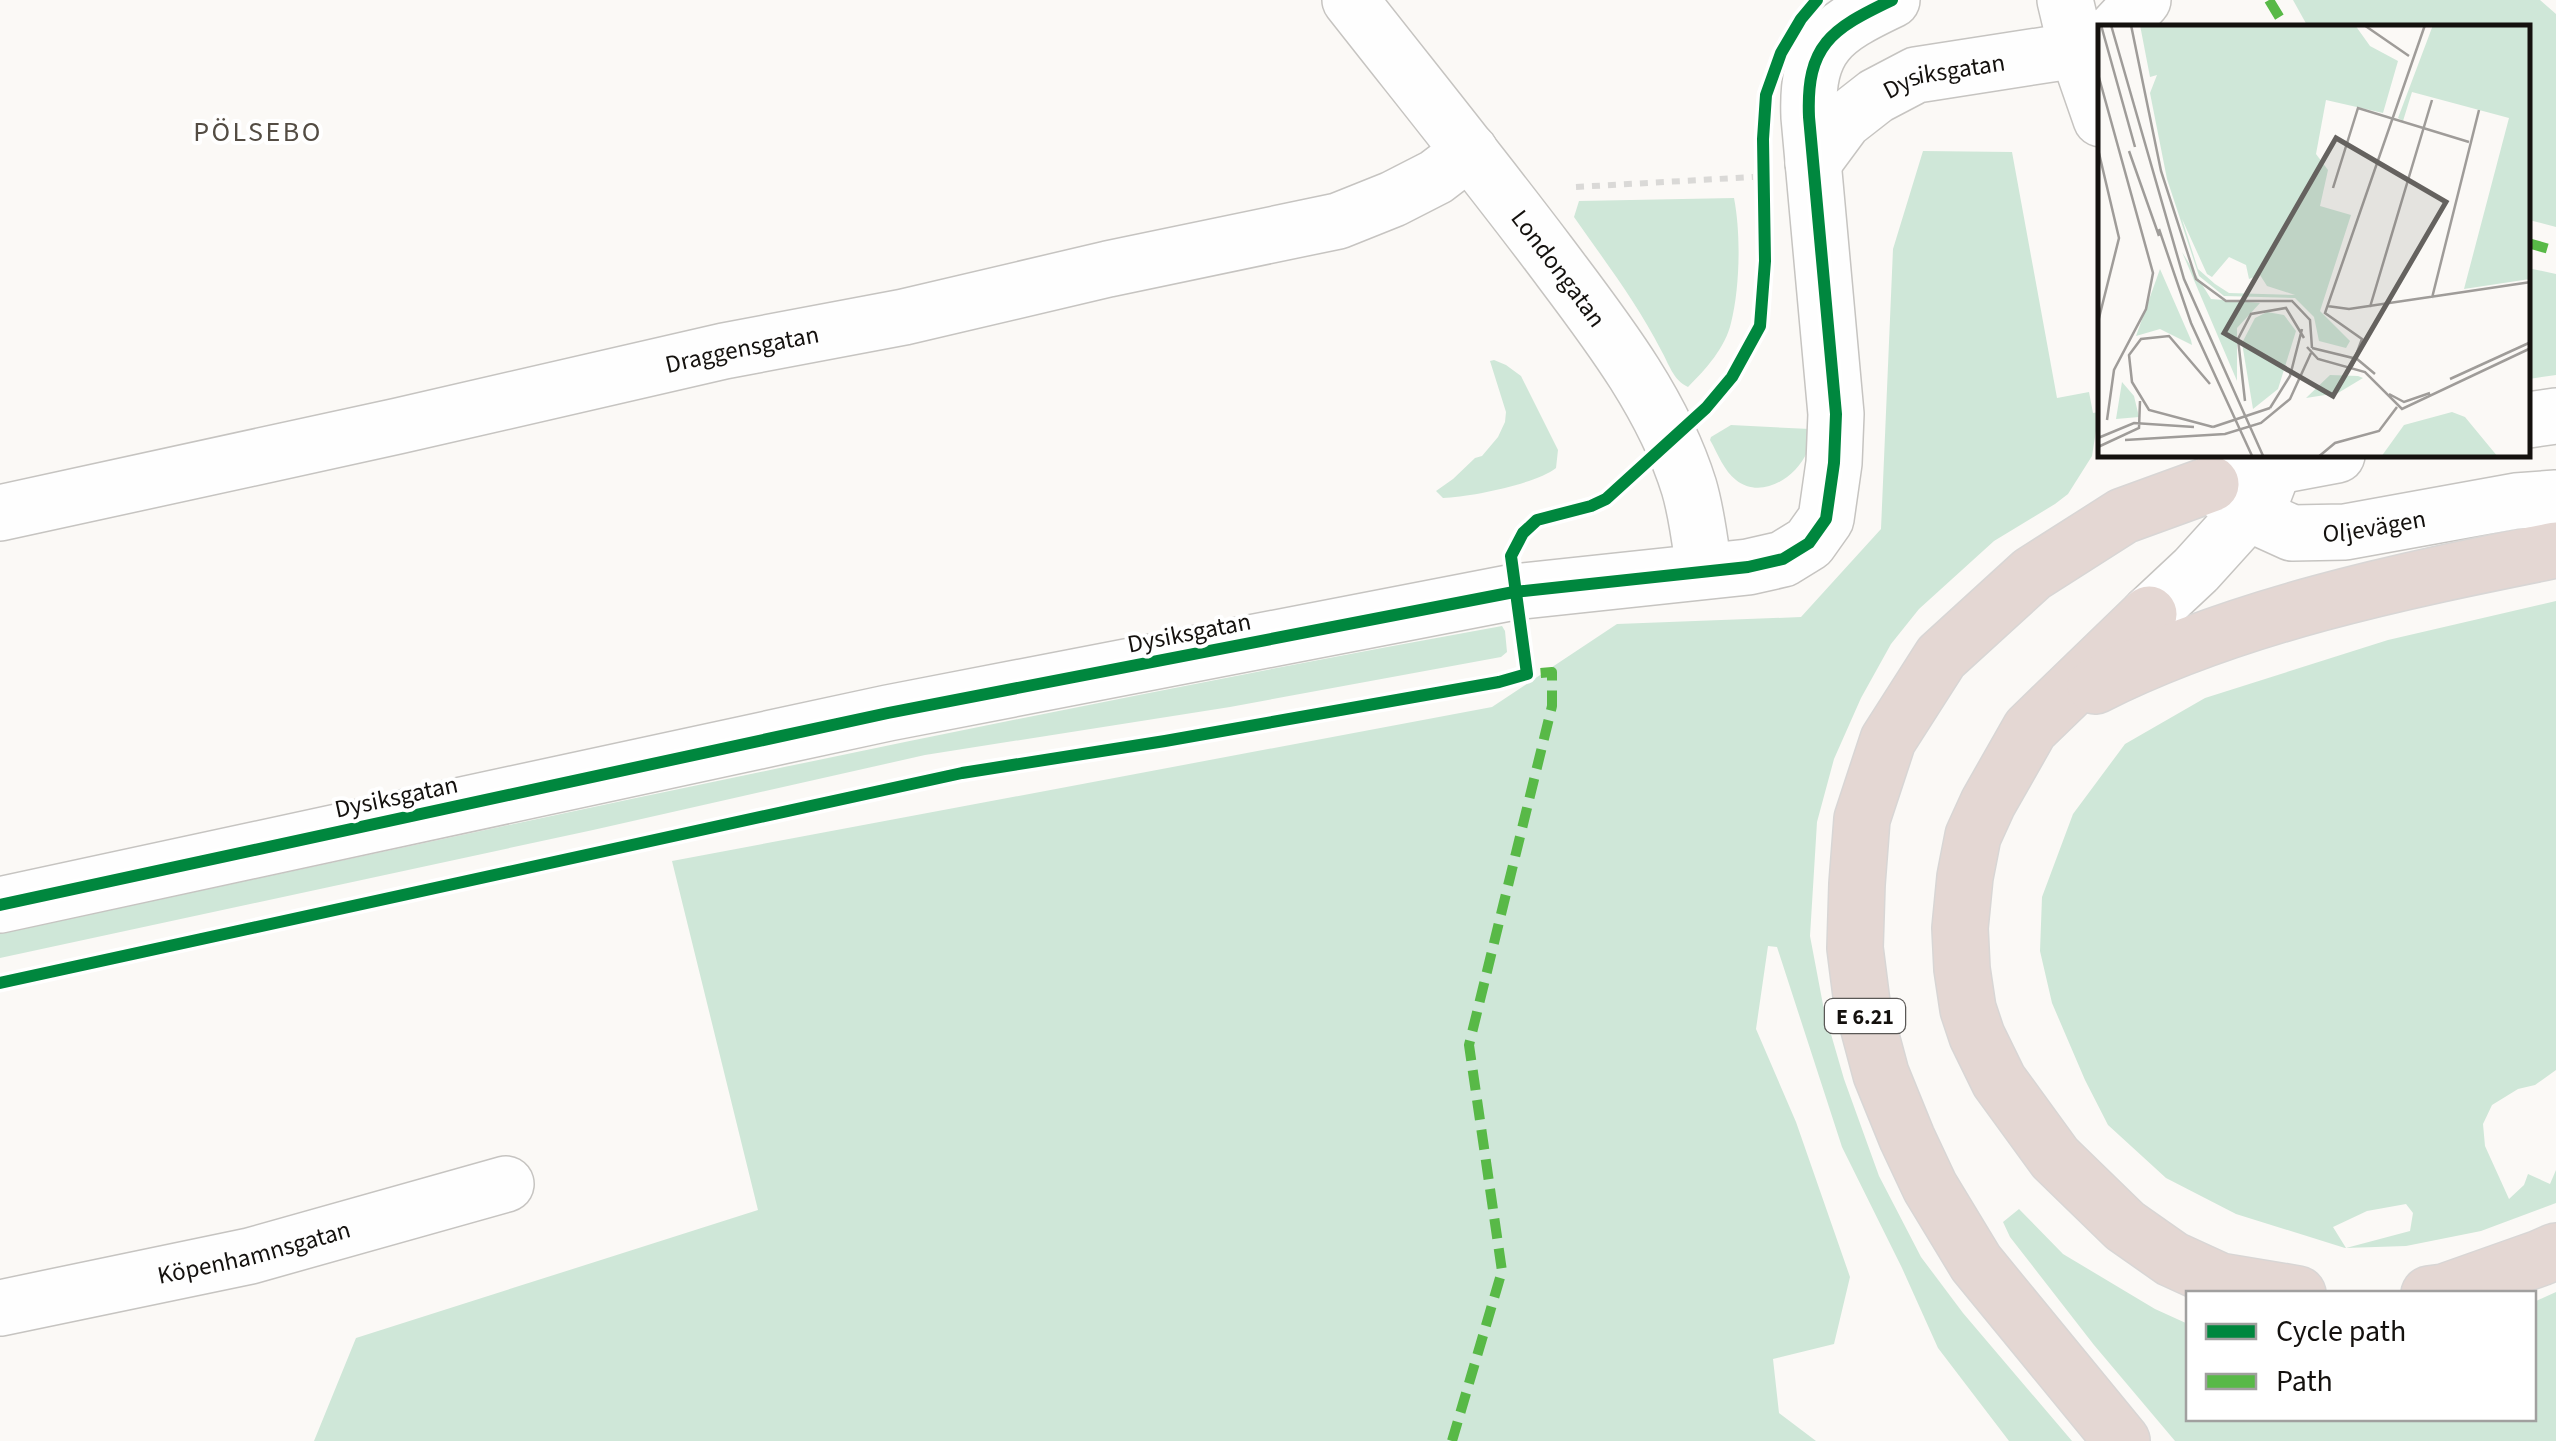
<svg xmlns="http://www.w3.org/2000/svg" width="2556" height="1441" font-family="'Source Sans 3',sans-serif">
<rect width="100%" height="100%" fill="#fbf9f6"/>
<g fill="#cfe7d8" fill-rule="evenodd">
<polygon points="2293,0 2540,0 2556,14 2556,227 2529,220 2528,28 2308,27"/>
<polygon points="1923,151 2012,152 2057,398 2089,392 2093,413 2099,412 2092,456 2068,494 2055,504 1994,541 1919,609 1891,644 1861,698 1834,759 1817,822 1810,936 1824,1010 1844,1079 1879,1176 1921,1257 1963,1313 2072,1441 2009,1441 1938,1348 1902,1268 1842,1147 1777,947 1768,946 1756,1029 1796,1122 1850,1277 1834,1344 1773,1359 1779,1413 1816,1441 314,1441 356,1338 758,1210 672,861 1492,707 1617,624 1801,617 1881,529 1893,249"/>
<path d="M1734,198C1741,233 1740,288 1731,323C1725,348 1706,369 1688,387C1673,380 1669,364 1661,350C1637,303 1604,260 1574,217L1579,201Z"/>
<polygon points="2528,268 2556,274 2556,375 2529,379"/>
<path d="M1494,360L1506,365L1521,376L1558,450L1556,468C1536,484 1470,497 1443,498L1436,491L1453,479L1475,458L1482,456L1498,437L1505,422L1506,412L1490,361Z"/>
<path d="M1731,425L1810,429C1809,436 1810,446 1807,452C1796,478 1761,500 1736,480C1724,471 1718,454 1710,440L1711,437Z"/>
<path d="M2556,601V1070L2535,1085L2518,1089L2492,1105L2483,1124L2485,1146L2509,1199L2524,1185L2528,1174L2550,1184L2556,1170V1203L2481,1231L2406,1246L2345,1248L2236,1214L2166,1178L2108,1125L2085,1080L2052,1003L2040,951L2042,897L2073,814L2125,744L2205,698L2388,640ZM2406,1204L2413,1213L2410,1231L2346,1248L2333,1227L2367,1211Z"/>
<path d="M1502,626L1505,631L1507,652L1501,657L1230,707L925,755L593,830L0,958V933C500,828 999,717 1502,626Z"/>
<polygon points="2019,1209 2063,1254 2155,1309 2188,1324 2188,1418 2534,1418 2534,1302 2556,1292 2556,1441 2175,1441 2094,1345 2010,1237 2003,1222"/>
</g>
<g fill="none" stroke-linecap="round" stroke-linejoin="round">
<defs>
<g id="street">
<path id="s1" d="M1350,0C1416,84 1483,167 1548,253C1602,325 1662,400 1689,487C1697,514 1700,542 1704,570"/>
<polyline points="2065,0 2077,50 2101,119"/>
<polyline points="2117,28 2143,0"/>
<path id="s2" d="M1813,163L1844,121L1876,96L1916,75L2077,50L2101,37"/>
<path id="s3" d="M0,513L398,426L724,351L904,317L1108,269L1338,221L1393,199L1436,177L1470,151"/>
<polyline points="2149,614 2196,570 2263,496 2271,475"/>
<path d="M0,905L888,713L1514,592L1748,567L1783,559L1809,543L1826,519L1834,463L1836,414L1809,117C1806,45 1831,29 1892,0"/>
<path id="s4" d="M0,1308L250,1256L506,1184"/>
</g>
<g id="secondary">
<polyline points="2528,420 2556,416"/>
<path id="s5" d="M2211,484L2248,513L2292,533L2345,532L2516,501L2556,498"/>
<polyline points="2211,484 2273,467 2337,455"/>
</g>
<g id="highway">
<polyline points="2149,614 2030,729 1988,803 1973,836 1965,877 1960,928 1962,969 1968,1009 1977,1036 1999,1081 2055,1158 2125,1226 2172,1259 2220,1281 2298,1294"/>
<path d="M2095,686C2236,615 2401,581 2556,550"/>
<polyline points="2429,1294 2444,1292 2540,1258 2556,1251"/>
<polyline points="2122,1441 1976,1263 1930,1187 1907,1138 1881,1074 1862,1003 1855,948 1857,884 1862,819 1888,740 1941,657 2032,574 2123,516 2211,484"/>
</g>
</defs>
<use href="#street" stroke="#c6c4c1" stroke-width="58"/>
<use href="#secondary" stroke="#c6c4c1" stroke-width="58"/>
<use href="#highway" stroke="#d8d6d5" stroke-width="58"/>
<polyline stroke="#dad9d7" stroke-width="6" stroke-dasharray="8 8" stroke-linecap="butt" points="1576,187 1753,177"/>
<use href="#street" stroke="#fefefe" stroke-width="55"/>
<use href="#secondary" stroke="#fefefe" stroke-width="55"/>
<use href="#highway" stroke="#e4d7d3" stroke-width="55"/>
<g stroke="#58b947" stroke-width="10" stroke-dasharray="20 10" stroke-linecap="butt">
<polyline points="2269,0 2286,28"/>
<polyline points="2528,243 2556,251"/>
<polyline points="1452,1441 1502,1271 1469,1045 1552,706 1552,672 1527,674"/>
</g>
<defs>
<g id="cycleway">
<path d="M0,905L888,713L1514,592L1748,567L1783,559L1809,543L1826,519L1834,463L1836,414L1809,117C1806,45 1831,29 1892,0"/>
<polyline points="0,983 962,773 1165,741 1499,682 1527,674 1511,556 1523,533 1537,520 1591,506 1606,499 1706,408 1732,377 1760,326 1765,261 1763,139 1766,95 1781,53 1801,19 1817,0"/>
</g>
</defs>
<use href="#cycleway" stroke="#fff" stroke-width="19"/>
<use href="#cycleway" stroke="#00873e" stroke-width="12"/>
</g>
<g text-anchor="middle" stroke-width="8" stroke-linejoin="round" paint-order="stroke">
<rect fill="#fff" stroke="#5a5856" stroke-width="2.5" x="1825" y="999" width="80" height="34" rx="8"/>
<g font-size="22" font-weight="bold" fill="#14110e">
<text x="1865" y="1024">E 6.21</text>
</g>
<g font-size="25" fill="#14110e" stroke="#fff">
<text dy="9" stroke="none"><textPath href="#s2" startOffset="165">Dysiksgatan</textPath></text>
<text dy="9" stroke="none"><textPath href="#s1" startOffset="340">Londongatan</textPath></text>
<text dy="9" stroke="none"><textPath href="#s3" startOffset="760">Draggensgatan</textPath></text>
<text dy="9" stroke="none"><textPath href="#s5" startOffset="178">Oljevägen</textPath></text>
<text transform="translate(1189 632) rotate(-11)" y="9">Dysiksgatan</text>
<text transform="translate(396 796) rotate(-12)" y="9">Dysiksgatan</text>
<text dy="9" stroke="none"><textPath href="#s4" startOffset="260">Köpenhamnsgatan</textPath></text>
</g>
<g font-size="28" letter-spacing="2.5" fill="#534c43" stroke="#fff">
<text x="258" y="141">PÖLSEBO</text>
</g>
</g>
<g transform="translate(2098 25)">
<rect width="432" height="432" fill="#fbf9f6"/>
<path d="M42,0H257L272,21L300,36L285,88L228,75L218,129L230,145L222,181L253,190L222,286L252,316L248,323L221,316L216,292L197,273L126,271L101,251L69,154L52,68L59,50L52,52ZM84,194L109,249L114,252L131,232L148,240L151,254L162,250L169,261L197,270L131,268L117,259L100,244ZM335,0H432V254L366,264L411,93L314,67L305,96L300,93ZM84,227L113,274L162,278L139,303V356ZM62,244L93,315L94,320L62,304L38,311ZM169,287L186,290L198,306L180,364L155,384L144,318L157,293ZM232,350L260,351L265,353L240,368L208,373ZM24,357L36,371L41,392L18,394ZM354,387L367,392L400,432H283L306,400Z" fill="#cfe7d8" fill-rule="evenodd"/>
<path fill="none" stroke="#9f9c99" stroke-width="2.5" d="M3,0L37,122M13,0L86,254L166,433M33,0L63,146L98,254L128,276H194L212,295L214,323M266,0L311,31M0,49L55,248L48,284L16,345L9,395M0,124L21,213L0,297M31,126L61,211M235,163L260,83L371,117M61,204L93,298L155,433M334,273L381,85M229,281L251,284L433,257M272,282L334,75M209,322L220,334L267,347L304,384L433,323M214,323L259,334L277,349M254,341L264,314L227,288L327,0M352,354L433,317M112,359L71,311L43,314L31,330L34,357L51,385L115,402M291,369L306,377L332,368M147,376L140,314L153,289L188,283L206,313M172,383L192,351L204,304M115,402L172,383M0,413L36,398L96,402M27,415L127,409L163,398L192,374L213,328M0,422L41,403L42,376M219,433L237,418L281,406L299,382"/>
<path fill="#65625f" fill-opacity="0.15" stroke="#65625f" stroke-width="5" d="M238,113L348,177L235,371L126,308Z"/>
<rect width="432" height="432" fill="none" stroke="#14110e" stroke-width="5"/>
</g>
<rect x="2186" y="1291" width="350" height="130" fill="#ffffff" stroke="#a1a09f" stroke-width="2.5"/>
<rect x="2206" y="1324" width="50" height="15" fill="#00873e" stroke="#a1a09f" stroke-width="2.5"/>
<text x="2276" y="1341" font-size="30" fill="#14110e">Cycle path</text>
<rect x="2206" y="1374" width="50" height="15" fill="#58b947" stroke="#a1a09f" stroke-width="2.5"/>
<text x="2276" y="1391" font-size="30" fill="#14110e">Path</text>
</svg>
